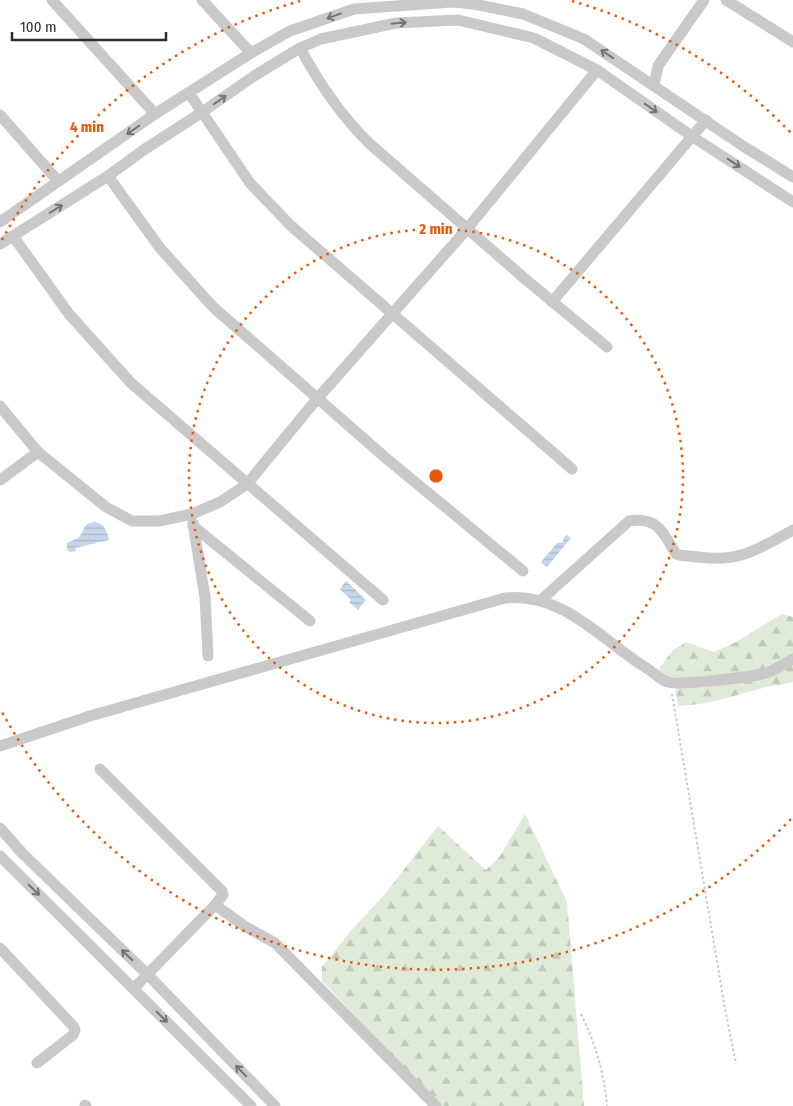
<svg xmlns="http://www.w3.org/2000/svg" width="793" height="1106" font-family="'Fira Sans Condensed',sans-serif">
<defs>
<pattern id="forest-firs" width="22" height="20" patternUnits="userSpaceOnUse" patternTransform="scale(1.25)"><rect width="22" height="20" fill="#e0ead9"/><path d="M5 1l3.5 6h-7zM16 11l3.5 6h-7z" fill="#c0c9ba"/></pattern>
<pattern id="water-rules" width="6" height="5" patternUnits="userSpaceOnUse" patternTransform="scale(1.25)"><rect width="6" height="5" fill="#c4d7ea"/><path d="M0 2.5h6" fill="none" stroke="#a9b9c9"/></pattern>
</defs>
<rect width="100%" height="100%" fill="#fff"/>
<g fill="url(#forest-firs)">
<path d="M782,614L793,617V682C784,685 775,685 766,687C735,695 711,705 678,706L675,687L668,682L659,669L672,651L686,642L714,652L734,643Z"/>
<polygon points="525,814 567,902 584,1106 439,1106 322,981 322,967 349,933 384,895 438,826 486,870 500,856"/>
</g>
<g fill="url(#water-rules)">
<path d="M95,522C105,524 107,531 109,540L75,548L76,551L70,552L67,550V543C70,541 76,540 79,537C86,530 81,524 95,522Z"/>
<polygon points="567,535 571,538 547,567 541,562 557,543 563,542 564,537"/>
<polygon points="346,581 366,600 358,610 349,602 351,600 340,589"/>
</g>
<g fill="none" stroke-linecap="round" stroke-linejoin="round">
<g stroke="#c9c9c9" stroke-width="2" stroke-dasharray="2.5 2.5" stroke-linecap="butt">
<polyline points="672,694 725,1009 736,1064"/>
<path d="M581,1014C596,1045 604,1072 607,1106"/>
</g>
<g stroke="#c9c9c9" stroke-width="11">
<polyline points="52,0 155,114"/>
<polyline points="202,0 251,53"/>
<polyline points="726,0 793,42"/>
<path d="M300,48C319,83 341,116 370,144L524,278L607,347"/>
<polyline points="654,85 658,66 704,0"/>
<polyline points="189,93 250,183 290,225 572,469"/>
<polyline points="0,115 58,181"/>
<polyline points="108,176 160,248 213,307 387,459 523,571"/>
<polyline points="0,222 155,114 251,53 290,31 354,9 452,2 474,4 523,14 584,39 743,146 793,177"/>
<polyline points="13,236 69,314 131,383 383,600"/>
<polyline points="0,244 108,176 145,149 201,113 254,76 300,48 321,39 396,23 458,20 534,38 597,70 693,137 793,202"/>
<polyline points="552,302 706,120"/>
<polyline points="0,406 38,452 106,507 132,521 159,521 192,514 220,502 247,484 317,399 467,229 597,70"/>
<polyline points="0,480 38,452"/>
<polyline points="193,523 205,597 208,656"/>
<polyline points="193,526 310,621"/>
<path d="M541,600L629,521C657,516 663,532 676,554L679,555C699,557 721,561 741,555C759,550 776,539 793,530"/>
<path d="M0,746L90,716L505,598C564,592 602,641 648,669C654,673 660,679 667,682C677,686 752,677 766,673C775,670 784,664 793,659"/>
<polyline points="100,769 222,891 223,895 215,905 134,988"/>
<polyline points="0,828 22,853 148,975 275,1106"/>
<polyline points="0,856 251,1106"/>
<polyline points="215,905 246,927 275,943 436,1106"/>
<polyline points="0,948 74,1027 75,1030 73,1035 37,1063"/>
<polyline points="85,1105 86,1106"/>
</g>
</g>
<defs><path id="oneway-shaft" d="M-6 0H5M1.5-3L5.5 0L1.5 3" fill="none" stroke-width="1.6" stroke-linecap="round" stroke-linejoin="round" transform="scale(1.25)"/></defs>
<g stroke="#737373">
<use href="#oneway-shaft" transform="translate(334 16) rotate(160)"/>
<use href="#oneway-shaft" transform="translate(399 23) rotate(-6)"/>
<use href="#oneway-shaft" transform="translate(607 54) rotate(-146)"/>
<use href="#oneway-shaft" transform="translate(220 100) rotate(-35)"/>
<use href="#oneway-shaft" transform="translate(651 108) rotate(35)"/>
<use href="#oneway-shaft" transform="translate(133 130) rotate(145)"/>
<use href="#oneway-shaft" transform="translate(734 163) rotate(33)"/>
<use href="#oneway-shaft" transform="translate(56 209) rotate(-32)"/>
<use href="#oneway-shaft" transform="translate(34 890) rotate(44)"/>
<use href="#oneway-shaft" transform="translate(127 955) rotate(-136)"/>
<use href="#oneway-shaft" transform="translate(162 1017) rotate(45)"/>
<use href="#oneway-shaft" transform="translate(241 1071) rotate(-134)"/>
</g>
<g fill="none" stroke="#e8590c" stroke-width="2.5" stroke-dasharray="2.5 5">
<circle cx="436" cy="476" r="247"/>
<path d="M791 819A494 494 0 0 1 2 712M2 240A494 494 0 0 1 300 1M572 1A494 494 0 0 1 791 133"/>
</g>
<circle cx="436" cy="476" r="8" fill="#e8590c" stroke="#fff" stroke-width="2.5"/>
<g font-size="15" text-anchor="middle" font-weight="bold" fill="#e8590c" stroke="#fff" stroke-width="5" stroke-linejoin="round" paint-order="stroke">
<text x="87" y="132">4 min</text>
<text x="436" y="234">2 min</text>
</g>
<path d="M12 32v8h154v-8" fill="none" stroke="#2c2c2c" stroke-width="2.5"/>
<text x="20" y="32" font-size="15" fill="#2c2c2c" stroke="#ffffff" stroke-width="4" paint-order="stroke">100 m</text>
</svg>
